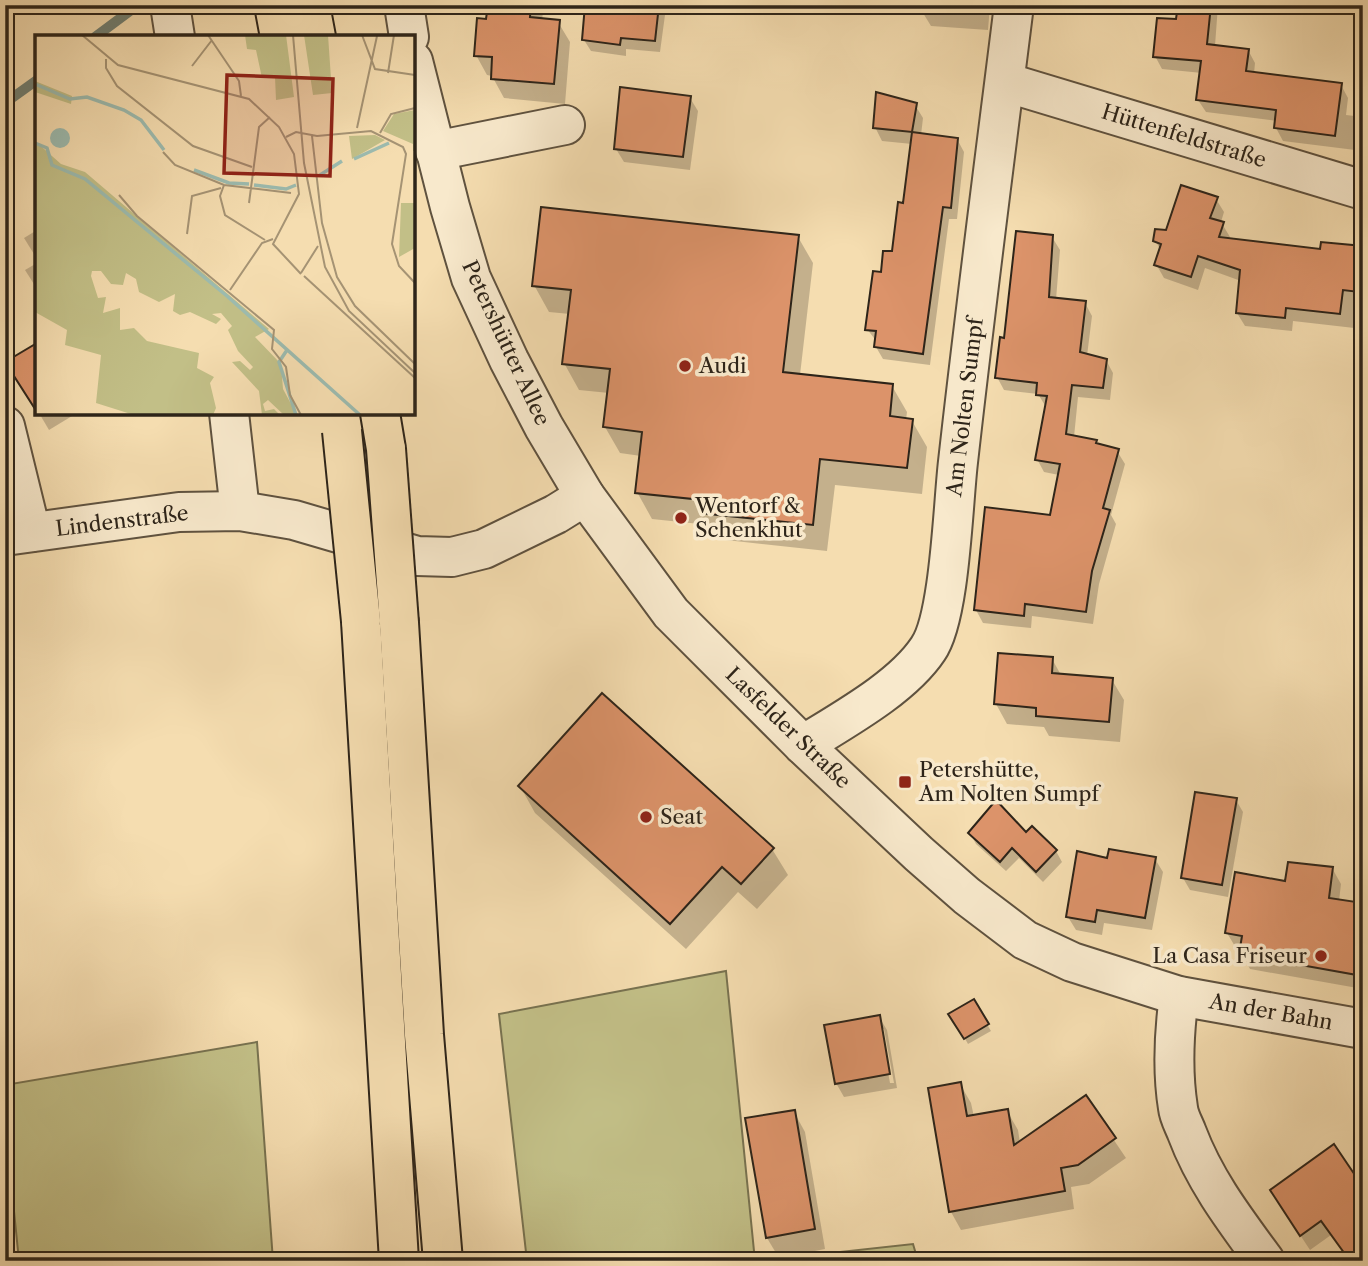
<svg xmlns="http://www.w3.org/2000/svg" width="1368" height="1266" font-family="'Libre Caslon Text',serif">
<rect width="100%" height="100%" fill="#f5ddb0"/>
<filter id="stains"><feTurbulence type="fractalNoise" baseFrequency=".00286" numOctaves="4"/><feColorMatrix values="0 0 0 0 .2 0 0 0 0 .09 0 0 0 0 .02 0 0 0 .5 -.17"/></filter>
<radialGradient id="worn" r=".72"><stop offset=".6" stop-color="#630" stop-opacity="0"/><stop offset="1" stop-color="#630" stop-opacity=".3"/></radialGradient>
<g fill="#c2bf87" stroke="#787250" stroke-width="2">
<polygon points="726,971 755,1261 527,1261 499,1014"/>
<polygon points="257,1042 273,1261 19,1261 5,1121 5,1085"/>
<polygon points="913,1244 918,1261 758,1261"/>
</g>
<g fill="#0003" fill-rule="evenodd">
<polygon points="489,5 544,5 542,20 558,22 570,42 565,104 504,98 492,76 487,75 476,55 488,21"/>
<polygon points="586,5 659,5 665,15 660,52 626,49 626,56 591,51 584,40"/>
<polygon points="924,5 990,5 988,30 931,26 923,13"/>
<polygon points="1179,5 1218,5 1215,46 1248,50 1255,63 1254,74 1341,85 1348,98 1346,115 1363,117 1363,151 1283,141 1276,128 1277,121 1206,112 1198,100 1202,73 1162,69 1155,56 1178,21"/>
<polygon points="690,98 698,111 690,170 624,162 616,149"/>
<polygon points="915,105 923,118 921,135 957,139 964,152 957,219 949,219 930,365 883,359 876,347 877,342 867,329 883,274 893,253 905,205 912,144 882,141 875,127"/>
<polygon points="1216,199 1224,212 1221,222 1230,237 1229,240 1322,251 1363,248 1363,329 1293,321 1292,331 1245,326 1237,313 1241,281 1205,268 1198,290 1164,278 1156,264 1161,251 1155,240"/>
<polygon points="37,230 37,259 24,238"/>
<polygon points="798,237 813,263 800,375 892,386 907,412 906,420 912,421 927,447 922,494 835,485 827,551 717,539 709,525 652,519 637,492 641,456 620,453 605,427 609,393 579,390 564,363 570,314 549,312 534,285"/>
<polygon points="1052,237 1060,250 1056,300 1085,303 1092,316 1087,356 1106,360 1113,373 1110,400 1078,397 1074,437 1096,441 1098,446 1117,451 1125,464 1111,515 1116,524 1099,584 1093,624 1032,616 1031,628 983,623 976,610 1051,517 1059,475 1044,472 1037,459 1046,407 1038,394 1004,390 997,377 1006,339"/>
<polygon points="37,263 37,289 25,270"/>
<polygon points="39,413 77,413 49,430"/>
<polygon points="1052,659 1061,675 1112,680 1124,700 1120,742 1049,736 1044,727 1007,724 996,704"/>
<polygon points="520,786 772,849 788,875 757,909 738,892 686,949 535,813"/>
<polygon points="1236,800 1243,812 1228,897 1190,890 1183,878"/>
<polygon points="996,802 1027,833 1056,851 1062,862 1043,882 1019,858 1006,871 976,844 970,833"/>
<polygon points="1155,859 1163,872 1152,930 1104,923 1102,935 1076,930 1068,917 1109,860"/>
<polygon points="1332,868 1341,884 1339,901 1363,905 1363,989 1250,969 1241,953 1242,949 1236,948 1227,933 1287,883"/>
<polygon points="973,1001 991,1031 968,1044 951,1014"/>
<path d="M879,1017L887,1030L897,1088L844,1097L836,1083ZM880,1029H884L894,1083H890Z"/>
<polygon points="960,1084 971,1103 974,1117 1007,1111 1018,1130 1020,1143 1085,1097 1126,1158 1089,1184 1071,1187 1074,1209 961,1230 951,1212"/>
<polygon points="794,1112 805,1132 825,1249 779,1258 767,1238"/>
<polygon points="1363,1190 1363,1261 1350,1261 1331,1235 1310,1250 1281,1206"/>
</g>
<g fill="none" stroke-linecap="round" stroke-linejoin="round">
<g stroke="#707f73" stroke-width="10">
<polyline points="95,37 138,5"/>
<polyline points="5,103 37,80"/>
</g>
</g>
<g fill="#dc936a" stroke="#2d2419" stroke-width="2">
<polygon points="488,5 531,5 530,17 560,20 554,84 491,79 492,57 474,56 477,18 486,19"/>
<polygon points="585,5 659,5 655,41 621,38 620,45 582,40"/>
<polygon points="1178,5 1211,5 1207,44 1249,49 1246,71 1342,83 1335,136 1274,128 1276,110 1196,100 1201,61 1153,57 1157,18 1176,19"/>
<polygon points="620,87 691,96 683,157 614,149"/>
<polygon points="876,92 917,103 912,132 873,128"/>
<polygon points="912,132 958,138 951,208 943,207 923,354 874,347 876,331 865,330 873,271 881,272 883,251 892,251 898,202 903,203"/>
<polygon points="1181,185 1218,197 1210,218 1224,222 1219,237 1320,249 1321,242 1363,246 1359,292 1343,290 1340,314 1286,308 1285,318 1236,313 1240,270 1198,256 1191,277 1154,265 1161,244 1153,241 1155,229 1166,230"/>
<polygon points="541,207 799,235 783,372 893,384 890,416 913,419 907,468 820,459 813,525 700,513 702,500 635,493 642,432 603,427 610,369 562,364 571,290 532,286"/>
<polygon points="1016,231 1053,235 1049,297 1086,301 1080,352 1107,359 1103,388 1072,385 1066,434 1097,440 1096,443 1119,449 1103,508 1110,510 1092,571 1086,612 1025,604 1024,616 974,610 985,507 1050,515 1060,464 1035,460 1047,396 1036,395 1037,383 995,378 1000,337 1004,338"/>
<polygon points="37,343 37,412 5,362"/>
<polygon points="998,653 1053,657 1052,673 1113,678 1109,722 1036,716 1036,708 994,704"/>
<polygon points="602,693 774,848 741,884 722,867 670,924 518,786"/>
<polygon points="1195,792 1237,798 1222,885 1181,878"/>
<polygon points="996,800 1026,832 1032,826 1057,850 1036,872 1012,848 1000,862 968,833"/>
<polygon points="1109,849 1156,857 1145,918 1097,910 1095,922 1066,917 1077,851 1107,858"/>
<polygon points="1288,862 1333,867 1329,898 1363,903 1363,940 1357,975 1239,954 1242,936 1225,933 1235,872 1285,881"/>
<polygon points="974,999 989,1024 964,1039 948,1014"/>
<polygon points="880,1015 890,1074 835,1084 824,1025"/>
<polygon points="961,1082 967,1116 1008,1109 1014,1145 1086,1095 1116,1138 1078,1165 1061,1168 1065,1191 949,1212 928,1088"/>
<polygon points="795,1110 815,1229 766,1238 745,1118"/>
<polygon points="1334,1144 1363,1187 1363,1261 1350,1261 1321,1221 1300,1236 1270,1190"/>
</g>
<g fill="none" stroke-linecap="round" stroke-linejoin="round">
<defs>
<g id="minor">
<polyline points="170,5 175,37"/>
<polyline points="404,5 409,37"/>
<polyline points="413,61 450,207 471,278 509,360 544,427 585,496 671,613 803,745 919,854 967,896 1025,940 1072,962 1179,996 1363,1029"/>
<polyline points="1005,82 1363,190"/>
<polyline points="435,151 565,125"/>
<polyline points="229,413 240,511"/>
<polyline points="5,426 31,532"/>
<polyline points="5,536 179,512 240,511 294,520 417,556 452,557 484,549 556,514 585,496"/>
<path d="M803,745C843,720 902,688 928,649C950,618 953,504 958,462C975,310 995,157 1014,5"/>
<path d="M1179,996C1174,1033 1172,1071 1178,1108C1179,1117 1184,1125 1187,1133C1205,1181 1235,1220 1265,1261"/>
</g>
<g id="highway">
<polyline points="274,5 280,37"/>
<polyline points="310,5 316,37"/>
<polyline points="380,413 386,449"/>
<polyline points="361,621 399,1261"/>
<polyline points="399,623 424,1035 443,1261"/>
</g>
</defs>
<use href="#minor" stroke="#5f523f" stroke-width="42"/>
<use href="#highway" stroke="#2d2419" stroke-width="42"/>
<use href="#minor" stroke="#f8e9cc" stroke-width="38"/>
<use href="#highway" stroke="#f5ddb0" stroke-width="38"/>
<defs>
<g id="highway-bridge">
<polyline points="342,431 361,621"/>
<polyline points="386,449 399,623"/>
</g>
</defs>
<use href="#highway-bridge" stroke="#2d2419" stroke-width="42" stroke-linecap="butt"/>
<use href="#highway-bridge" stroke="#f5ddb0" stroke-width="38"/>
</g>
<g fill="#8f2418" stroke="#f8e9cc" stroke-width="2.5">
<circle cx="685" cy="366" r="7"/>
<circle cx="681" cy="518" r="7"/>
<rect x="898" y="775" width="14" height="14" rx="3.5"/>
<circle cx="646" cy="817" r="7"/>
<circle cx="1321" cy="956" r="7"/>
</g>
<g text-anchor="middle" stroke-width="7" stroke-linejoin="round" paint-order="stroke">
<g font-size="21" fill="#2d2419" stroke="#f8e9cc">
<text transform="translate(1184 136) rotate(17)" y="7">Hüttenfeldstraße</text>
<text transform="translate(506 343) rotate(65)" y="7">Petershütter Allee</text>
<text transform="translate(965 407) rotate(-83)" y="7">Am Nolten Sumpf</text>
<text transform="translate(122 521) rotate(-7)" y="7">Lindenstraße</text>
<text transform="translate(788 728) rotate(44)" y="7">Lasfelder Straße</text>
<text transform="translate(1271 1012) rotate(10)" y="7">An der Bahn</text>
</g>
<g font-size="21" fill="#2d2419" stroke="#f8e9cc" text-anchor="start">
<text x="699" y="373">Audi</text>
<text x="695" y="513">Wentorf &amp;<tspan x="695" dy="24">Schenkhut</tspan></text>
<text x="919" y="777">Petershütte,<tspan x="919" dy="24">Am Nolten Sumpf</tspan></text>
<text x="660" y="824">Seat</text>
<text x="1307" y="963" text-anchor="end">La Casa Friseur</text>
</g>
</g>
<g transform="translate(35 35)">
<rect width="380" height="380" fill="#f5ddb0"/>
<path d="M210,0H251L259,62L241,65L240,42L227,43L221,15L212,14ZM269,0H293L297,58L278,60ZM0,46L37,61L36,69L0,57ZM380,75V116H378V109L348,96L359,79ZM340,100L350,105L317,124L314,101ZM0,106L26,129L50,137L234,294L220,302L246,329L248,354L262,380H249L233,365L228,369L230,376L239,374L245,380H227L224,356L197,327L205,326L215,335L218,332L203,316L193,295L197,291L186,278L177,279L186,284L181,289L155,277L145,280L138,276L140,259L124,267L104,257L101,244L91,238L88,250L76,249L66,236H57L56,241L63,263L71,262L68,278L85,273V295L99,293L112,306L164,318L162,333L179,342L175,348L181,373L178,380H99L61,368L66,320L30,310L32,295L0,277ZM366,168H380V213L364,222Z" fill="#c2bf87"/>
<path d="M15 103a10 10 0 1 1 20 0a10 10 0 1 1-20 0Z" fill="#9cbbaf"/>
<path fill="none" stroke="#9cbbaf" stroke-width="3.5" d="M0,49L35,64L52,62L89,75L106,85L129,115M0,108L12,113L17,130L50,144L192,261L325,380M319,124L354,108M159,135L194,148L214,149M285,140L307,126M219,150L251,154L261,150M252,315L244,327L261,380"/>
<path fill="none" stroke="#a59374" stroke-width="2" d="M47,0L83,30L214,64L244,92L259,119L264,159L238,209L266,239M173,0L204,46L206,61M258,0L269,128L290,232L314,276L380,338M327,0L340,34L380,40M71,24V33L82,51L158,111L217,132M157,31L177,5M353,38L359,0M322,93L342,1M345,98L356,79L380,73M277,101L287,188L302,242L320,271L380,329M251,102L261,97L282,101L336,96L368,112L371,119L357,209L364,231L380,248M128,117L140,130L189,150L256,158M189,150L185,161L190,180L230,205M84,160L102,181L239,295L237,314L251,332L255,360L266,380M214,168L224,92L235,82M152,199L157,161L186,153M266,238L283,211M269,241L380,343M195,255L227,208L238,204"/>
<path fill="#8f2418" fill-opacity="0.15" stroke="#8f2418" stroke-width="3.5" d="M192,40L298,44L295,141L189,138Z"/>
<rect width="380" height="380" fill="none" stroke="#2d2419" stroke-width="3.5"/>
</g>
<rect width="1368" height="1266" fill="none" stroke="#f5ddb0" stroke-width="28"/>
<rect x="7" y="7" width="1354" height="1252" fill="none" stroke="#2d2419" stroke-width="3.5"/>
<rect x="14" y="14" width="1340" height="1238" fill="none" stroke="#2d2419" stroke-width="2"/>
<rect width="100%" height="100%" filter="url(#stains)"/>
<rect width="100%" height="100%" fill="url(#worn)"/>
</svg>
